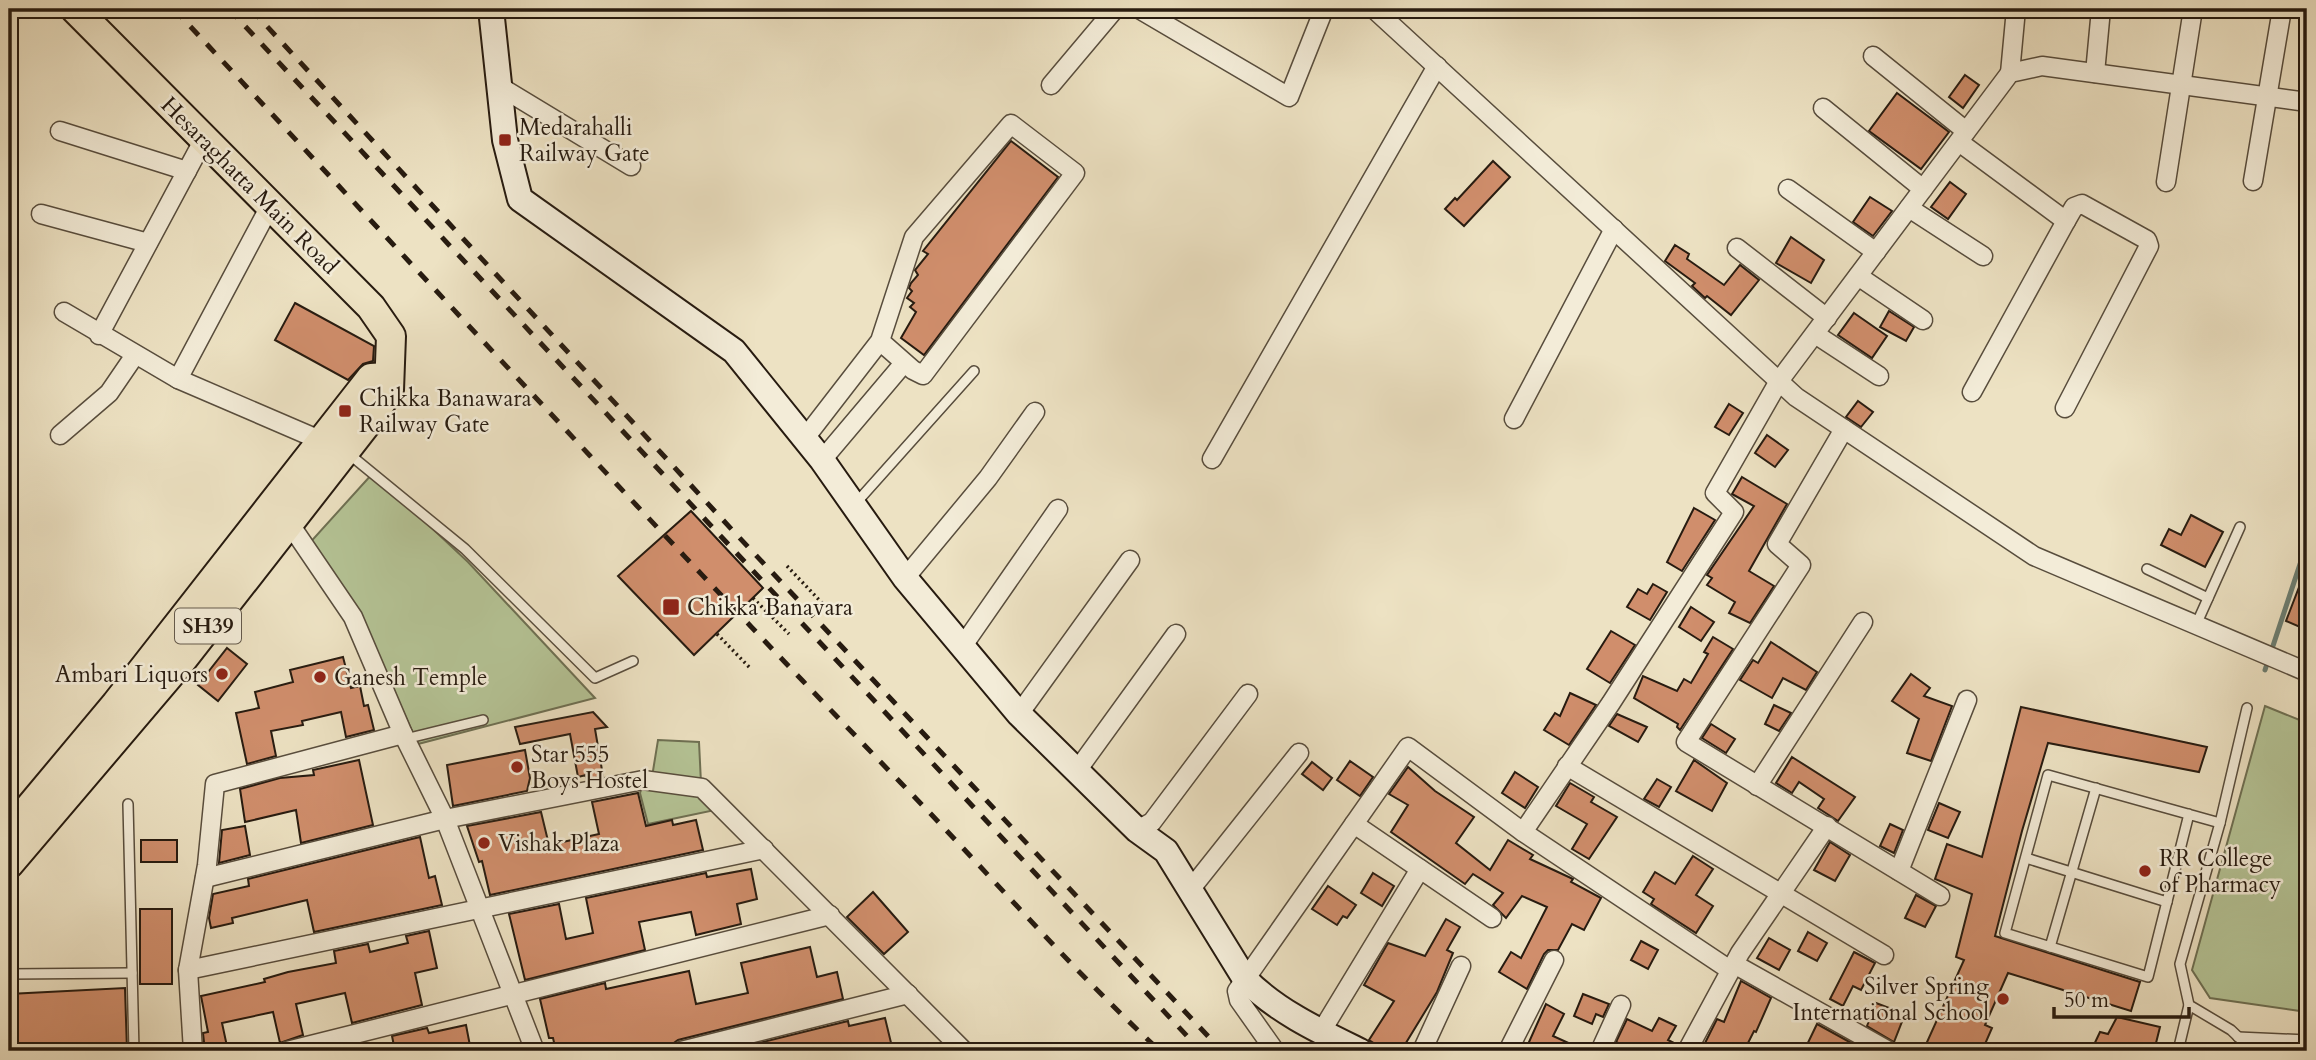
<svg xmlns="http://www.w3.org/2000/svg" width="2316" height="1060" font-family="Cardo,serif">
<rect width="100%" height="100%" fill="#ede2c3"/>
<filter id="stains"><feTurbulence type="fractalNoise" baseFrequency=".00286" numOctaves="4"/><feColorMatrix values="0 0 0 0 .2 0 0 0 0 .09 0 0 0 0 .02 0 0 0 .5 -.17"/></filter>
<radialGradient id="worn" r=".72"><stop offset=".6" stop-color="#630" stop-opacity="0"/><stop offset="1" stop-color="#630" stop-opacity=".3"/></radialGradient>
<g fill="#b5c496" stroke="#6e7053" stroke-width="2">
<polygon points="373,473 468,562 595,698 418,744 358,612 306,547"/>
<polygon points="2265,706 2307,723 2307,1012 2210,998 2192,970"/>
<polygon points="658,740 699,742 701,783 652,777"/>
<polygon points="644,782 700,790 720,809 648,824 640,793"/>
</g>
<g fill="none" stroke-linecap="round" stroke-linejoin="round">
<polyline stroke="#6b7d71" stroke-width="5" points="2265,670 2307,543"/>
</g>
<g fill="#d08e6c" stroke="#271b10" stroke-width="2">
<polygon points="1965,75 1979,85 1963,108 1949,97"/>
<polygon points="1897,93 1949,132 1921,169 1869,131"/>
<polygon points="1011,141 1058,177 924,355 901,338 916,312 910,307 914,303 907,298 912,291 909,288 911,283 918,275 915,270 928,254 923,251"/>
<polygon points="1493,161 1510,177 1464,226 1445,209 1455,198 1457,200"/>
<polygon points="1950,182 1966,194 1948,219 1931,207"/>
<polygon points="1870,197 1892,211 1873,236 1853,222"/>
<polygon points="1791,237 1824,260 1811,283 1776,263"/>
<polygon points="1675,245 1689,254 1687,259 1724,285 1740,265 1759,280 1731,315 1707,296 1705,298 1692,286 1695,283 1665,261"/>
<polygon points="295,303 374,346 373,361 363,364 348,380 275,340"/>
<polygon points="1889,311 1914,327 1906,341 1880,327"/>
<polygon points="1854,313 1887,336 1872,358 1838,335"/>
<polygon points="1858,401 1873,412 1861,427 1846,417"/>
<polygon points="1729,404 1743,413 1729,435 1715,427"/>
<polygon points="1767,435 1788,450 1775,467 1755,453"/>
<polygon points="1742,477 1787,504 1749,571 1774,586 1750,623 1729,613 1735,602 1707,585 1712,578 1707,575 1754,506 1732,494"/>
<polygon points="1694,508 1715,520 1682,571 1667,562"/>
<polygon points="691,511 763,588 694,655 618,576"/>
<polygon points="2191,515 2223,532 2205,567 2161,545 2169,529 2181,535"/>
<polygon points="2306,569 2307,569 2307,630 2286,621"/>
<polygon points="1653,584 1667,592 1650,620 1627,607 1638,589 1647,594"/>
<polygon points="1691,607 1714,622 1701,641 1679,627"/>
<polygon points="1611,631 1635,645 1610,683 1587,669"/>
<polygon points="1713,637 1733,649 1680,730 1677,727 1678,724 1634,698 1643,676 1677,691 1684,679 1691,683 1708,654 1704,652"/>
<polygon points="1771,642 1817,672 1806,690 1783,678 1772,698 1740,680 1753,660 1758,663"/>
<polygon points="227,648 247,664 218,701 198,685"/>
<polygon points="343,657 351,688 360,686 364,706 368,705 374,730 346,737 341,712 302,721 303,725 271,731 276,756 247,764 236,713 259,708 255,692 293,682 290,670"/>
<polygon points="1911,674 1930,688 1924,696 1952,706 1931,761 1907,753 1919,719 1892,701"/>
<polygon points="1570,693 1596,705 1569,745 1544,730 1555,713 1560,716"/>
<polygon points="1774,705 1791,713 1779,731 1765,724"/>
<polygon points="2021,707 2207,747 2199,772 2048,743 2022,831 1995,936 2140,982 2131,1011 2008,973 1985,1025 1992,1028 1982,1051 1923,1051 1964,960 1956,957 1972,894 1935,879 1947,844 1982,857"/>
<polygon points="593,712 607,727 595,729 603,776 587,780 586,775 578,777 570,734 520,744 515,727"/>
<polygon points="1617,714 1647,727 1638,742 1609,726"/>
<polygon points="1711,724 1735,739 1726,753 1702,738"/>
<polygon points="525,750 530,778 527,791 453,806 447,765"/>
<polygon points="1792,757 1855,797 1838,821 1818,808 1824,799 1799,782 1792,793 1776,783"/>
<polygon points="359,760 373,825 301,843 296,810 245,822 240,789 280,778 314,775 313,770"/>
<polygon points="1694,760 1727,783 1712,811 1676,791"/>
<polygon points="1350,761 1373,777 1360,796 1337,780"/>
<polygon points="1312,762 1332,778 1323,790 1302,774"/>
<polygon points="1408,767 1435,791 1474,817 1456,843 1490,870 1508,840 1533,855 1530,859 1573,879 1571,882 1601,898 1584,930 1572,924 1558,950 1548,950 1544,954 1527,989 1499,972 1511,952 1521,958 1547,907 1522,896 1506,918 1493,905 1503,893 1473,874 1465,884 1391,832 1408,805 1389,794"/>
<polygon points="1515,772 1538,787 1525,808 1502,793"/>
<polygon points="1657,779 1671,787 1659,807 1644,799"/>
<polygon points="1570,783 1594,797 1591,802 1617,817 1589,859 1572,849 1587,824 1556,806"/>
<polygon points="638,793 646,826 672,820 673,825 696,820 703,850 490,895 482,861 479,862 467,826 541,812 549,845 599,834 592,802"/>
<polygon points="1939,803 1960,812 1948,838 1928,830"/>
<polygon points="1890,824 1903,830 1894,853 1880,846"/>
<polygon points="245,826 250,855 219,863 222,830"/>
<polygon points="420,837 429,878 435,876 442,905 314,932 307,900 232,918 233,923 211,928 209,918 213,894 249,886 248,879"/>
<rect x="141" y="840" width="36" height="22"/>
<polygon points="1830,842 1850,855 1835,881 1814,870"/>
<polygon points="1693,856 1713,869 1696,895 1713,906 1696,933 1651,904 1654,899 1643,892 1655,872 1675,884"/>
<polygon points="751,869 757,899 737,904 741,924 696,935 691,912 639,922 645,950 525,980 509,914 559,904 566,939 593,933 586,898 706,873 707,877"/>
<polygon points="1373,873 1394,886 1382,906 1361,893"/>
<polygon points="1328,886 1356,905 1347,918 1343,916 1337,925 1312,909"/>
<polygon points="873,892 908,932 884,954 847,917"/>
<polygon points="1916,895 1936,906 1925,927 1905,918"/>
<rect x="140" y="909" width="32" height="75"/>
<polygon points="1446,919 1460,927 1447,950 1453,953 1437,992 1401,1051 1386,1051 1369,1040 1394,1001 1364,985 1388,943 1425,956"/>
<polygon points="429,931 437,968 415,973 422,1005 352,1023 345,993 296,1004 303,1035 280,1043 273,1012 222,1023 228,1051 205,1051 203,1033 208,1032 201,996 265,982 264,979 288,972 336,963 334,951 368,944 370,952 408,943 406,936"/>
<polygon points="1808,932 1827,943 1817,961 1798,951"/>
<polygon points="1769,938 1790,950 1779,970 1757,958"/>
<polygon points="1641,941 1658,950 1648,969 1631,960"/>
<polygon points="810,947 817,977 837,972 843,999 678,1040 671,1045 658,1048 657,1044 626,1051 556,1051 553,1038 549,1038 540,999 605,983 606,989 689,971 696,1004 748,993 741,963"/>
<polygon points="1854,952 1875,963 1861,990 1853,986 1843,1006 1830,999"/>
<polygon points="1741,981 1771,998 1756,1032 1754,1031 1744,1051 1701,1051 1717,1019 1724,1022"/>
<polygon points="125,988 127,1051 9,1051 9,994"/>
<polygon points="1583,994 1609,1004 1603,1017 1596,1014 1592,1024 1574,1016"/>
<polygon points="1876,1003 1905,1014 1894,1042 1867,1026"/>
<polygon points="1546,1004 1564,1014 1553,1036 1586,1051 1525,1051"/>
<polygon points="2117,1017 2160,1027 2154,1051 2091,1051 2100,1032 2108,1034"/>
<polygon points="885,1018 893,1051 727,1051 848,1021 849,1026"/>
<polygon points="1659,1018 1676,1026 1668,1040 1678,1045 1676,1051 1635,1051 1616,1042 1627,1019 1652,1031"/>
<polygon points="1817,1024 1866,1051 1804,1051"/>
<polygon points="466,1025 471,1051 395,1051 392,1036 427,1028 429,1033"/>
</g>
<g fill="none" stroke-linecap="round" stroke-linejoin="round">
<defs>
<g id="lane">
<polyline points="349,454 465,549 595,678 633,661"/>
<polyline points="856,503 974,371"/>
<polyline points="2147,569 2208,598"/>
<polyline points="2196,625 2240,527"/>
<polyline points="2247,708 2220,823 2180,964 2189,1005 2231,1030 2253,1051"/>
<polyline points="405,739 483,720"/>
<polyline points="128,804 134,1051"/>
<path d="M2189,814L2148,977L2005,933L2048,775C2105,791 2163,807 2220,823"/>
<polyline points="2026,858 2167,902"/>
<polyline points="2050,947 2096,788"/>
<polyline points="9,974 132,973"/>
<polyline points="2238,1037 2307,1040"/>
<polyline points="2178,1051 2189,1005"/>
</g>
<g id="street">
<polyline points="1139,9 1289,97 1324,9"/>
<polyline points="1374,9 1796,397 2034,556 2307,672"/>
<polyline points="1873,56 1966,131"/>
<polyline points="2010,73 2016,9"/>
<polyline points="2095,73 2101,9"/>
<polyline points="1051,85 1115,9"/>
<polyline points="499,86 631,166"/>
<polyline points="1823,108 1923,189"/>
<polyline points="60,131 187,171"/>
<polyline points="1959,142 2066,221 2074,207 2082,204 2147,240 2149,246 2065,408"/>
<polyline points="2253,181 2282,9"/>
<polyline points="2166,182 2193,9"/>
<polyline points="1788,189 1876,252"/>
<polyline points="1909,208 1983,256"/>
<polyline points="41,214 148,243"/>
<polyline points="1737,248 1827,318"/>
<polyline points="1858,276 1923,320"/>
<polyline points="64,312 178,379 329,444"/>
<polyline points="1815,334 1879,376"/>
<polyline points="99,335 204,139"/>
<polyline points="178,379 270,206"/>
<polyline points="1972,392 2066,221"/>
<polyline points="1514,419 1614,229"/>
<polyline points="1844,429 1777,544 1801,565 1686,742 1940,896"/>
<polyline points="60,435 109,393 135,355"/>
<polyline points="805,438 880,341 914,237 1011,124 1075,173 923,375 913,370 880,341"/>
<polyline points="1212,459 1437,66"/>
<polyline points="822,460 904,363"/>
<polyline points="285,517 353,617 403,734 445,819 535,1051"/>
<polyline points="905,578 988,478 1035,412"/>
<polyline points="962,647 1058,509"/>
<polyline points="1019,714 1130,560"/>
<polyline points="1567,766 1884,955"/>
<polyline points="1076,772 1176,634"/>
<polyline points="1757,786 1863,622"/>
<polyline points="1354,824 1492,918"/>
<polyline points="1137,830 1152,822 1248,694"/>
<polyline points="1523,832 1730,970"/>
<polyline points="1899,871 1967,700"/>
<polyline points="205,878 445,819 643,780 702,788 964,1051"/>
<polyline points="1190,890 1299,753"/>
<polyline points="1734,964 1887,1050"/>
<polyline points="188,970 764,849"/>
<polyline points="1321,1032 1420,869"/>
<polyline points="193,1051 188,970 207,865 215,784 403,734"/>
<polyline points="287,1051 830,915"/>
<polyline points="681,1051 908,994"/>
<polyline points="1275,1051 1239,1000 1237,991 1408,747 1523,832 1611,703 1734,512 1715,493 1779,381 2010,73 2042,66 2307,102"/>
<polyline points="1422,1051 1461,966"/>
<polyline points="1508,1051 1554,960"/>
<polyline points="1600,1051 1621,1005"/>
<polyline points="1687,1051 1740,953 1827,826"/>
</g>
<path id="secondary" d="M491,9L505,140L520,199L734,351L822,460L905,578L1019,714L1137,830L1166,851L1245,979C1276,1011 1321,1032 1360,1051"/>
<g id="primary">
<polyline points="9,832 116,704 371,378 388,377"/>
<polyline points="9,864 179,664 371,418 389,390 391,336 371,307 75,9"/>
</g>
</defs>
<use href="#lane" stroke="#584d3d" stroke-width="12"/>
<use href="#street" stroke="#584d3d" stroke-width="21"/>
<use href="#secondary" stroke="#271b10" stroke-width="28"/>
<use href="#primary" stroke="#271b10" stroke-width="32"/>
<g stroke="#271b10" stroke-width="3.5" stroke-dasharray="2 3.5" stroke-linecap="butt">
<polyline points="787,566 823,604"/>
<polyline points="753,598 789,634"/>
<polyline points="717,634 751,669"/>
</g>
<use href="#lane" stroke="#f3ecd8" stroke-width="9"/>
<use href="#street" stroke="#f3ecd8" stroke-width="18"/>
<use href="#secondary" stroke="#f3ecd8" stroke-width="24"/>
<use href="#primary" stroke="#ede2c3" stroke-width="28"/>
<g stroke="#271b10" stroke-width="5" stroke-dasharray="12 12" stroke-linecap="butt">
<path d="M174,9C415,267 654,528 900,782C987,871 1068,966 1160,1051"/>
<polyline points="229,9 1201,1051"/>
<polyline points="251,9 735,533 1222,1051"/>
</g>
</g>
<g fill="#8f2418" stroke="#f3ecd8" stroke-width="2.5">
<rect x="498" y="133" width="14" height="14" rx="3.5"/>
<rect x="338" y="404" width="14" height="14" rx="3.5"/>
<rect x="662" y="598" width="18" height="18" rx="3.5"/>
<circle cx="222" cy="674" r="7"/>
<circle cx="320" cy="677" r="7"/>
<circle cx="517" cy="767" r="7"/>
<circle cx="484" cy="843" r="7"/>
<circle cx="2145" cy="871" r="7"/>
<circle cx="2003" cy="999" r="7"/>
</g>
<g text-anchor="middle" stroke-width="5" stroke-linejoin="round" paint-order="stroke">
<rect fill="#f3ecd8" stroke="#645a4c" stroke-width="2" x="175" y="608.5" width="66" height="35" rx="5"/>
<g font-size="21" font-weight="bold" fill="#271b10">
<text x="208" y="633">SH39</text>
</g>
<g font-size="23" fill="#271b10" stroke="#f3ecd8" text-anchor="start">
<text x="519" y="135">Medarahalli<tspan x="519" dy="26">Railway Gate</tspan></text>
<text x="359" y="406">Chikka Banawara<tspan x="359" dy="26">Railway Gate</tspan></text>
<text x="687" y="615">Chikka Banavara</text>
<text x="208" y="682" text-anchor="end">Ambari Liquors</text>
<text x="334" y="685">Ganesh Temple</text>
<text x="531" y="762">Star 555<tspan x="531" dy="26">Boys Hostel</tspan></text>
<text x="498" y="851">Vishak Plaza</text>
<text x="2159" y="866">RR College<tspan x="2159" dy="26">of Pharmacy</tspan></text>
<text x="1989" y="994" text-anchor="end">Silver Spring<tspan x="1989" dy="26">International School</tspan></text>
</g>
<g font-size="23" fill="#271b10" stroke="#f3ecd8">
<text transform="translate(250 185) rotate(45)" y="8">Hesaraghatta Main Road</text>
</g>
</g>
<rect width="2316" height="1060" fill="none" stroke="#ede2c3" stroke-width="35"/>
<rect x="10" y="10" width="2295" height="1039" fill="none" stroke="#271b10" stroke-width="3.5"/>
<rect x="18" y="18" width="2281" height="1025" fill="none" stroke="#271b10" stroke-width="2"/>
<path d="M2054 1007v10h135v-10" fill="none" stroke="#271b10" stroke-width="3.5"/>
<text x="2064" y="1007" font-size="21" fill="#271b10" stroke="#f3ecd8" stroke-width="5" paint-order="stroke">50 m</text>
<rect width="100%" height="100%" filter="url(#stains)"/>
<rect width="100%" height="100%" fill="url(#worn)"/>
</svg>
